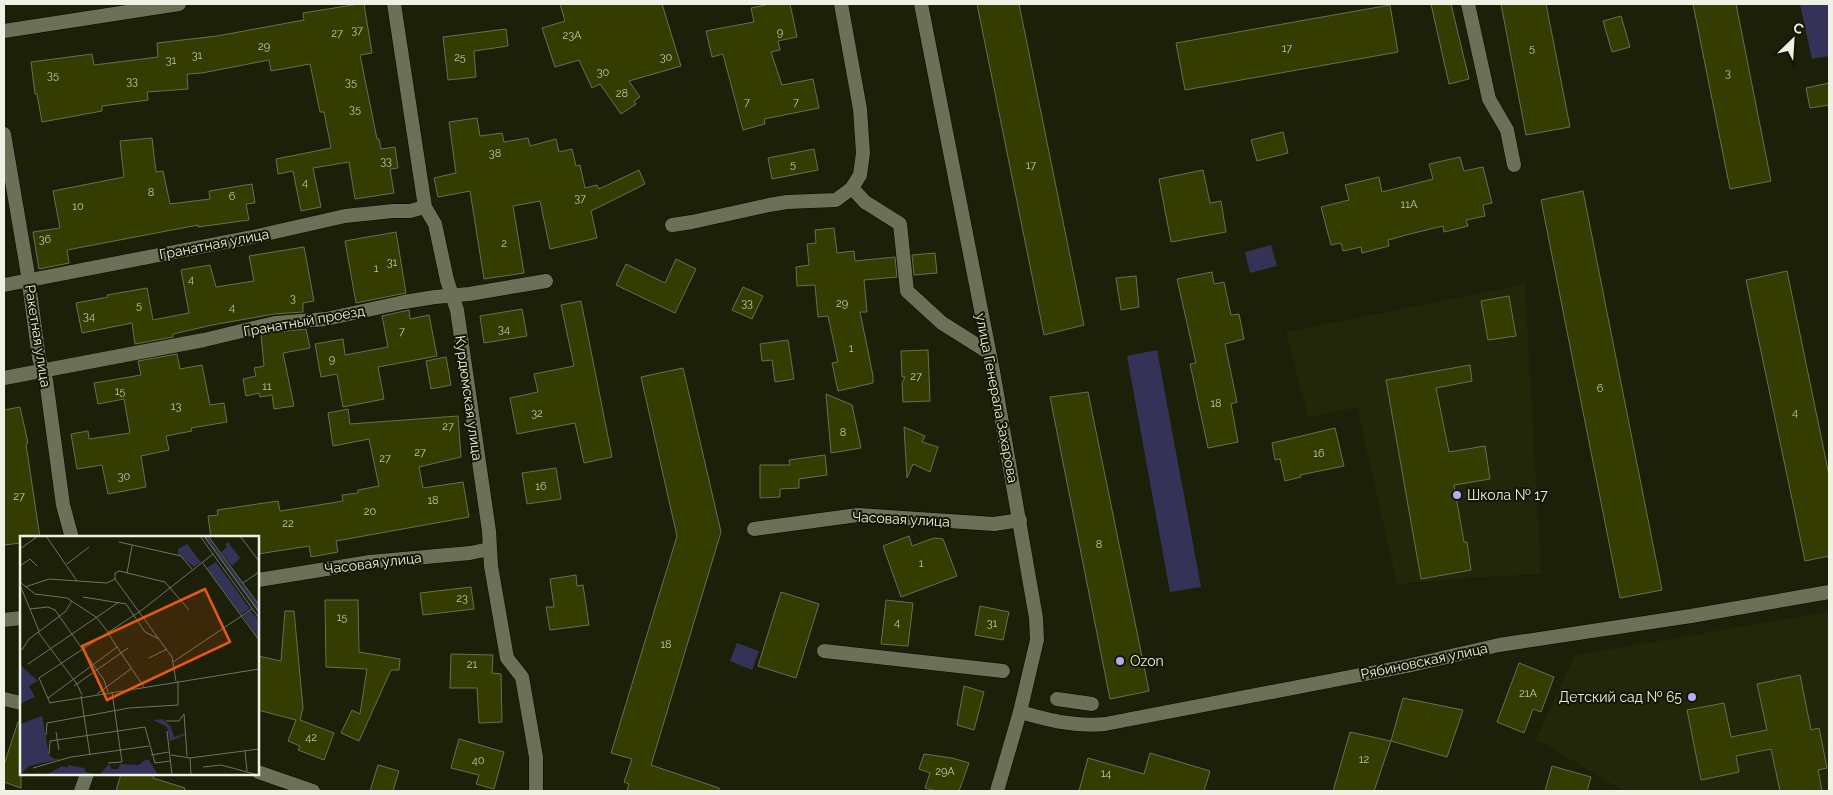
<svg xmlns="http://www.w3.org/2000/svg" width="1833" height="795" font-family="Raleway,sans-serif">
<rect width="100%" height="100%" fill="#1c2009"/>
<g fill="#232709">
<polygon points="1525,284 1541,574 1466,578 1397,584 1357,407 1308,417 1286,332"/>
<polygon points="1829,612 1829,791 1624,791 1536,739 1575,655"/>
</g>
<g fill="#353257">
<polygon points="1800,4 1829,4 1829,56 1812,59"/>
<polygon points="1271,245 1277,266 1250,273 1245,252"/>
<polygon points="1157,350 1201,587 1170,592 1127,356"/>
<polygon points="737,643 759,651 752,670 730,661"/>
</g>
<g fill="#343c00" stroke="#686e54">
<polygon points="359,4 364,4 372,53 360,55 377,139 379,139 381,149 395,147 398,168 390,169 394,193 355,199 349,162 313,168 321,207 301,211 293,171 278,174 276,159 331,148 324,112 320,112 310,64 271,71 269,60 202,73 187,74 188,89 147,92 148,100 102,106 102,111 42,122 37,94 35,94 31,62 92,54 94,65 158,57 157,43 217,36 304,20 303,13"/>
<polygon points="560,4 662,4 681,66 629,81 640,97 634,101 636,104 621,114 600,84 592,88 579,60 555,67 542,28 565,21"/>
<polygon points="770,4 790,4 797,37 778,41 780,50 771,52 782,85 813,79 819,108 764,119 765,124 743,130 723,54 712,57 706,31 754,22 751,8"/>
<polygon points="977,4 1019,4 1084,325 1044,335"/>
<polygon points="1431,4 1451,4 1469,79 1449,84"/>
<polygon points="1501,4 1546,4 1570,127 1526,135"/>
<polygon points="1693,4 1736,4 1771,181 1730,189"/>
<polygon points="1390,5 1398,52 1185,90 1176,43"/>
<polygon points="1621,16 1630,47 1612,52 1603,21"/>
<polygon points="506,29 508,46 474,51 476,77 448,80 443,37"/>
<polygon points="1829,83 1829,105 1810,108 1806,88"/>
<polygon points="477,118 480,136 502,133 504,142 528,138 530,146 556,139 559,152 572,149 576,166 580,165 585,188 597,185 599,189 639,170 645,184 591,211 597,238 550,249 540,201 513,206 524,273 484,279 470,191 438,197 434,178 456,173 449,122"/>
<polygon points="1283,132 1288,153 1257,161 1251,140"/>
<polygon points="152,138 156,172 163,171 170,204 210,199 209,191 252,184 255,203 246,204 249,220 198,227 198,225 67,250 69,263 39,269 33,232 60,228 53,191 124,177 120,141"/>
<polygon points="814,149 818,170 772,179 768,158"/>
<polygon points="1460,157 1464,171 1483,167 1492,203 1483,205 1485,216 1466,220 1468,226 1444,232 1443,226 1406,235 1388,240 1389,246 1362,253 1361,247 1343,251 1341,243 1331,245 1321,207 1349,200 1345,185 1379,177 1382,192 1433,179 1429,164"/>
<polygon points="1203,170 1210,203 1221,201 1226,232 1171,242 1159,179"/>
<polygon points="1583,191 1662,590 1620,598 1541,200"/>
<polygon points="834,228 837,253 854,251 855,261 895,257 897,277 864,280 867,312 860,312 873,376 873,383 838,391 832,363 838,362 828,316 818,317 815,285 797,286 796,267 809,265 807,244 816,243 815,230"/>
<polygon points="396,232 406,293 356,303 345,241"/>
<polygon points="304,247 314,301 303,303 303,312 274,314 212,325 173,334 173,337 135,344 132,323 82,333 76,303 108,297 107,295 147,288 153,320 189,313 181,270 210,265 216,287 254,281 249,256"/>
<polygon points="935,253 937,273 914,275 912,255"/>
<polygon points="676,259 696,269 675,313 616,285 626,264 665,283"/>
<polygon points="1787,271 1829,475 1829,556 1805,561 1746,280"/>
<polygon points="1212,272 1214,284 1224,282 1231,315 1239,314 1244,339 1225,344 1237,402 1231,404 1238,442 1208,448 1190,364 1196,363 1177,279"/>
<polygon points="1136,276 1139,307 1121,310 1116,278"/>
<polygon points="743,287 763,296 752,319 732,310"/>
<polygon points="1509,296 1516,336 1488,340 1481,301"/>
<polygon points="581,301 612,457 584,463 575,423 517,434 510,398 538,392 534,374 574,366 561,305"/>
<polygon points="522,309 527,336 484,343 480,316"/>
<polygon points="409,310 410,319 429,315 437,356 378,367 384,399 343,407 337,374 321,377 315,344 343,339 345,355 388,347 382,316"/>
<polygon points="306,329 310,348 283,353 294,406 274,409 272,395 260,397 259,393 246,396 243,379 256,376 254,368 264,366 261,335 276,332"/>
<polygon points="788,340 794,379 775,382 772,360 762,361 760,344"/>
<polygon points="928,350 930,401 903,402 902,383 905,377 902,377 901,351"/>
<polygon points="177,354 180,369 202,365 210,405 224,403 227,422 191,428 192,431 166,436 169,450 141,456 146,487 108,494 102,465 77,469 71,434 88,431 89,439 130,433 124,399 98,404 94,383 141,375 138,361"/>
<polygon points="446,357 451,385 431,389 426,361"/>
<polygon points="1470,365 1472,381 1436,388 1449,452 1485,446 1490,479 1454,485 1464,542 1467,542 1471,570 1421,579 1386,380"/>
<polygon points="683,368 721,532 651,765 719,788 719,791 627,791 629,784 624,782 632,759 611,753 677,536 641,377"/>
<polygon points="1088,392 1149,691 1110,699 1050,397"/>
<polygon points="826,394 852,405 861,448 831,453"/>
<polygon points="20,407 28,443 26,444 40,538 21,538 21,543 4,545 4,410"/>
<polygon points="348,409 350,424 458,416 461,457 419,467 423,488 463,482 469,517 336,541 338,552 311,557 309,546 258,554 258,538 211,538 208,516 218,515 217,510 278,501 280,511 313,506 343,501 342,495 358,493 358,490 379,486 369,439 333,446 328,413"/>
<polygon points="904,427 925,436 922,442 938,447 930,472 913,464 907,478"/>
<polygon points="1335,428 1344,466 1300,475 1301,477 1285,481 1280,459 1275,460 1272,443"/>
<polygon points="825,455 827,475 799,479 799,488 780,489 780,497 760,498 760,465 790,465 789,460"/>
<polygon points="556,468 561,499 527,504 522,473"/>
<polygon points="909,536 912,546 934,538 943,539 957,576 901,597 883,546"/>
<polygon points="576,575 577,586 583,585 589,625 550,630 546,607 554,607 550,579"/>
<polygon points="471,587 474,609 423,615 420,593"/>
<polygon points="781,592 819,604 796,678 758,666"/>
<polygon points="325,600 358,600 359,652 400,659 399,670 391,670 359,741 341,733 352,710 360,714 367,669 326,667"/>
<polygon points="886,600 913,603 908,646 881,644"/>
<polygon points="980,606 1009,612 1003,640 975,635"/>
<polygon points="285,611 294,611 303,708 300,720 334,733 324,760 298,750 300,746 288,741 296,720 258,710 258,656 281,661"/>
<polygon points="451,654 493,655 492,673 501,674 502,722 479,723 477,688 450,688"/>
<polygon points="1519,663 1554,677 1541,712 1533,709 1524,733 1497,722"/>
<polygon points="1800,675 1811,730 1819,728 1827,768 1818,770 1822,791 1780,791 1771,749 1736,756 1739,772 1701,780 1687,710 1724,703 1731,737 1767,730 1757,684"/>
<polygon points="964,686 984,692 974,730 957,725"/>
<polygon points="1403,698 1463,710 1447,757 1391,741"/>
<polygon points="18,722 21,722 21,788 4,782 4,765"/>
<polygon points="1350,732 1391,741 1374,791 1333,791"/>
<polygon points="459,739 504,752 494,789 476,784 479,775 451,768"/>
<polygon points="1150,753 1210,771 1204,791 1079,791 1088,758 1144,774"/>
<polygon points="924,754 952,758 969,763 959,791 936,791 925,788 930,773 919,769"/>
<polygon points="378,765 399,771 393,791 370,791"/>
<polygon points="1552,766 1591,777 1587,791 1545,791"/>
<polygon points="121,774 154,774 153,778 185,788 184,791 116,791"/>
</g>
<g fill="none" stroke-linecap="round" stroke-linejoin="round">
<defs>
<g id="minor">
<polyline points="394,4 425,207 435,224 447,280 457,310 489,531 491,566 507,658 522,677 536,757 536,791"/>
<polyline points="921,4 993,371 1036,618 1037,640 1020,712 997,791"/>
<polyline points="1468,4 1489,99 1507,130 1514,165"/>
<polyline points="4,134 27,269 39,358 46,380 63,505 72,538"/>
<polyline points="852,188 865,202 900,224 907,291 942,323 988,352"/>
<polyline points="672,225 692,222 769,205 787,202 836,200 852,188 860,175 863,153 860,109 841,4"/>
<polyline points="4,285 257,236 345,216 393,211 410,211 425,207"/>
<polyline points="4,378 204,340 275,323 326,319 404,302 435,297 469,294 546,281"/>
<polyline points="754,529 858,515 994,524 1020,520"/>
<polyline points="258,580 370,562 470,553 490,549"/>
<polyline points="4,620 21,618"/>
<polyline points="824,651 1003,671"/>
<polyline points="4,699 21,703"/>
<polyline points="1057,699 1092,704"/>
<path d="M1020,712C1049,720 1074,727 1105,724L1407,666L1499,645L1691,616L1829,592"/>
<polyline points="258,772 313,791"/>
<polyline points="81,791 87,774"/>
</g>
<polyline id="tertiary" points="4,31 179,4"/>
</defs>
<use href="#minor" stroke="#070900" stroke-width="15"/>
<use href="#tertiary" stroke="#070900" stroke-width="15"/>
<use href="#minor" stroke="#6b7056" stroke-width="14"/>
<use href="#tertiary" stroke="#6b7056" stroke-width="14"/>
</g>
<g fill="#b1adfa" stroke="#131702" stroke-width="2">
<circle cx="1457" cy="495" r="5"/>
<circle cx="1120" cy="661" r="5"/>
<circle cx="1692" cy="697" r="5"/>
</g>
<g text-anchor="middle" stroke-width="4" stroke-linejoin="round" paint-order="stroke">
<g font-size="11" fill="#c0c4aa">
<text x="357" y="34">37</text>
<text x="780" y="36">9</text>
<text x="337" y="37">27</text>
<text x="572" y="39">23А</text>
<text x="264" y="50">29</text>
<text x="1287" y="52">17</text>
<text x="1532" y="52">5</text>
<text x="197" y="59">31</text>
<text x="460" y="61">25</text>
<text x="666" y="61">30</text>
<text x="171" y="64">31</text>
<text x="603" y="76">30</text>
<text x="1728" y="77">3</text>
<text x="53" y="79">35</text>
<text x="132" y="85">33</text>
<text x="351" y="86">35</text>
<text x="622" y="97">28</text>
<text x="747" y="106">7</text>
<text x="796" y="106">7</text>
<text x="355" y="113">35</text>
<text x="495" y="157">38</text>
<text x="386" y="165">33</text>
<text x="793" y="168">5</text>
<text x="1031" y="169">17</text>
<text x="305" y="186">4</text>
<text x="151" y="196">8</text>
<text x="232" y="200">6</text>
<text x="580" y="202">37</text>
<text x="1409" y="208">11А</text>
<text x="78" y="210">10</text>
<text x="45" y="243">36</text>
<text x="504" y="247">2</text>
<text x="392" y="266">31</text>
<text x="376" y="272">1</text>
<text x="191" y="283">4</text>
<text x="293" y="302">3</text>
<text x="747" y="307">33</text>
<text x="842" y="307">29</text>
<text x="139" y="309">5</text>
<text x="232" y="311">4</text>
<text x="89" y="320">34</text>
<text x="504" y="333">34</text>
<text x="402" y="335">7</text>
<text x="851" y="352">1</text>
<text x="332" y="363">9</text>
<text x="916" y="380">27</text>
<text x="267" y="390">11</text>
<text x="1600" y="392">6</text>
<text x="120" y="395">15</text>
<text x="1216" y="407">18</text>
<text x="176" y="410">13</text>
<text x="1795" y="416">4</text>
<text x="537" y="417">32</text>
<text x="448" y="430">27</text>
<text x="843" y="436">8</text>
<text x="420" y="456">27</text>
<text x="1319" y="457">16</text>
<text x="385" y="462">27</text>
<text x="124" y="480">30</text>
<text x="541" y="490">16</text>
<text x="19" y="500">27</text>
<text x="433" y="504">18</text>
<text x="370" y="515">20</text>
<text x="288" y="527">22</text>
<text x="1099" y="548">8</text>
<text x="921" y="567">1</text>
<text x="462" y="602">23</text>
<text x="342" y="621">15</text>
<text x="897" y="626">4</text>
<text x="992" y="627">31</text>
<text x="666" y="648">18</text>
<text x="472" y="668">21</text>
<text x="1528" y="697">21А</text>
<text x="311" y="741">42</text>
<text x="1364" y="763">12</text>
<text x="478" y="764">40</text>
<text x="945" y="775">29А</text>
<text x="1106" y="777">14</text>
</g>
<g font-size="14" fill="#eef1e3" stroke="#131702">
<text transform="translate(214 244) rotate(-11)" y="5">Гранатная улица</text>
<text transform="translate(304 321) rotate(-10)" y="5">Гранатный проезд</text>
<text transform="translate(38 336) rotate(81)" y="5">Ракетная улица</text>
<text transform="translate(469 398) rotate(82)" y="5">Курдюмская улица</text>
<text transform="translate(997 398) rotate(79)" y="5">улица Генерала Захарова</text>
<text transform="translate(901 519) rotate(3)" y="5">Часовая улица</text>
<text transform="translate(373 563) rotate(-7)" y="5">Часовая улица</text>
<text transform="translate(1424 661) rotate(-12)" y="5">Рябиновская улица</text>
</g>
<g font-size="14" fill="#eef1e3" stroke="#131702" text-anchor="start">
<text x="1467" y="500">Школа № 17</text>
<text x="1130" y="666">Ozon</text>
<text x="1682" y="702" text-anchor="end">Детский сад № 65</text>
</g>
</g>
<g transform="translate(20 536)">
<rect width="239" height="239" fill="#1c2009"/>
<path d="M183,0H187L239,70V78ZM208,6L220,22L212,30L201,16L207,11L205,8ZM167,8L181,26L174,31L158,18V13ZM196,26L230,73L221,78L187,32ZM231,75L239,85V103L223,80ZM0,129L18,145L9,150L15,161L0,168ZM22,180L29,219L34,223H42L9,230L0,239V188ZM143,183L151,191L154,201L166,197L165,199L150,205L147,191L133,184ZM125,224H129L138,239H79L89,228L92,233H98L100,228L119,229ZM48,229L64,232L66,236L77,239H26L42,230L48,232Z" fill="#353257"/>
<path fill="none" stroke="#707460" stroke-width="1" d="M26,0L57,45M180,0L239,82M184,0L239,76M188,0L239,69M220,0L239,25M99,6L161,20L172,33M0,13L18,0M182,26L239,104M47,28L69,11M0,30L10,23L17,30M107,37L112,10M0,46L15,58L47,62L76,81L88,96M223,47L239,36M0,49L19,95M5,51L29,43L87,47L95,43M63,61L106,68L125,96L139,103M10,73L28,71L35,74L84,144L88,156M18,96L57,148L62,159M87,96L124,151M2,114L9,103L45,76L52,65M129,122L147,113M153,126L232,73M8,128L99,66M156,145L152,121L95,43V37L99,35L145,46L169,74M54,150L108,112M77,158L112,132M61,160L70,219M28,162L97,111M29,167L239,133M30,167L19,142L122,74L193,18M164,178L167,220M146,185H159L164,178M147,195L152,239M36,196L39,214M26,199L27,187L109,172L158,169V145M225,215L227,235M29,218L30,205L125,191L135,227L150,225M131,219L149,216M151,219L170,222L239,213M170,222L171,239M88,227L102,226L92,156M183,231L201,229L238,239M13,232L51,221L129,210"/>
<path fill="#e8590c" fill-opacity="0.15" stroke="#e8590c" stroke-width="2.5" d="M185,53L210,106L87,164L62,110Z"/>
<rect width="239" height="239" fill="none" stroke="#eef1e3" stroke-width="2.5"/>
</g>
<rect width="1833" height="795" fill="none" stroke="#eef1e3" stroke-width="10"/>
<g transform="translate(1793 40) rotate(25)" stroke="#131702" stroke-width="4" paint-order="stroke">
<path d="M0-4L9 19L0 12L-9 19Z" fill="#eef1e3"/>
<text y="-8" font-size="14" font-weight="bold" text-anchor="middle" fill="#eef1e3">С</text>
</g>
</svg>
